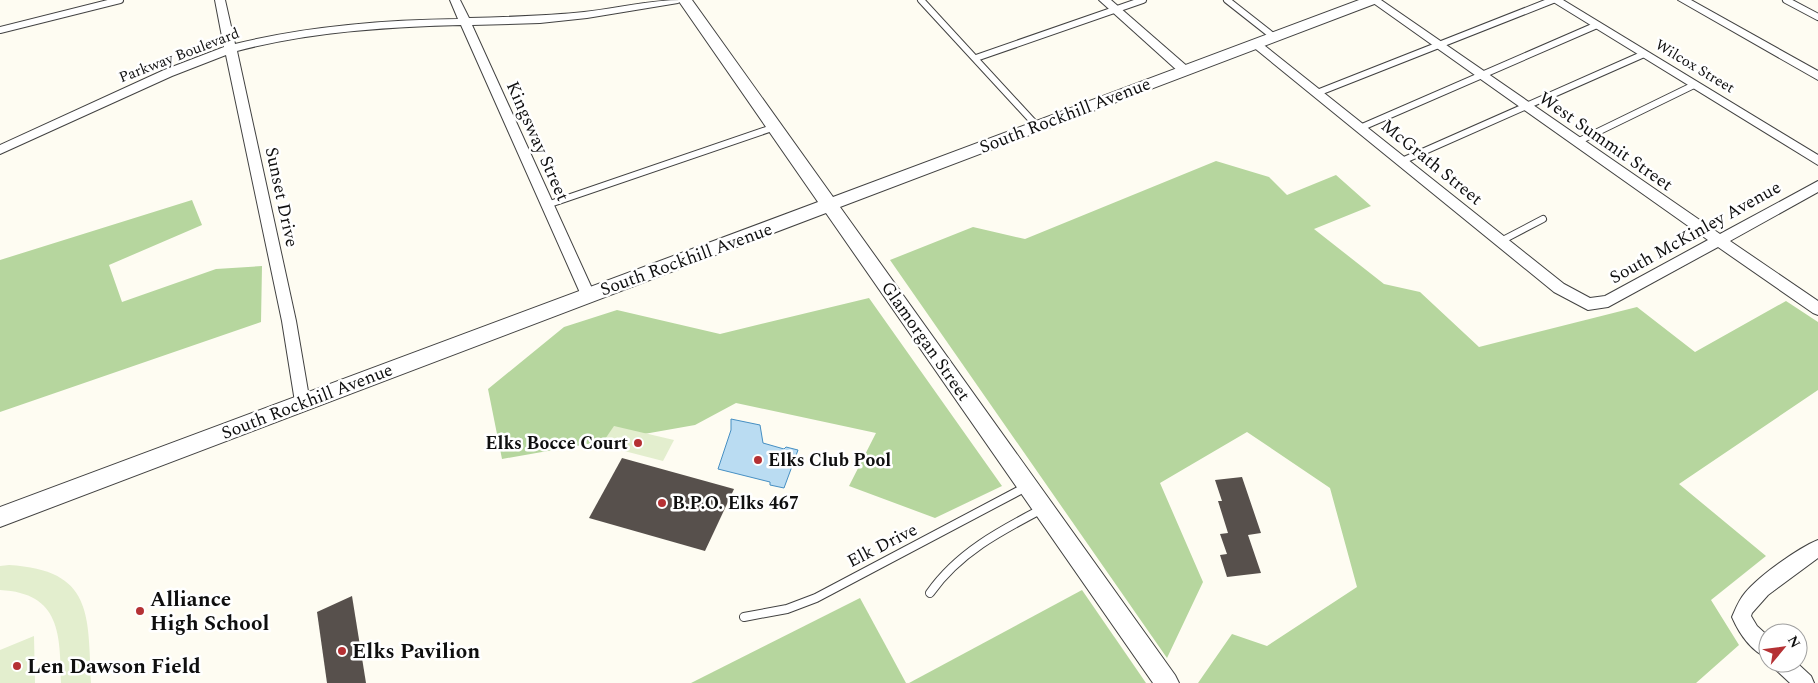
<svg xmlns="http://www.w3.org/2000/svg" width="1818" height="683" font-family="Spectral,serif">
<rect width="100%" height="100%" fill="#fefcf2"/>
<g fill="#b6d69e">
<polygon points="1216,161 1269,177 1287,195 1336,175 1371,206 1314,229 1384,284 1420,292 1479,347 1637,307 1695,352 1786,301 1818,322 1818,390 1679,484 1766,556 1711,600 1739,645 1696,683 1198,683 1232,634 1267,646 1357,587 1330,488 1247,432 1160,483 1203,582 1167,658 890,260 973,227 1025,239"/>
<polygon points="192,200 202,225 109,265 122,302 216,269 262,266 261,322 0,412 0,260"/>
<polygon points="869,298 1002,486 935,518 849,486 876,433 736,403 695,425 502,459 488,389 564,327 617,310 720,334"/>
<polygon points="1082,590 1146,683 909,683"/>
<polygon points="860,598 906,683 691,683"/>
</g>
<g fill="#e3eece">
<polygon points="614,426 674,440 663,461 601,445"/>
<path d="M9,565C93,570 88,614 91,683H61C60,635 61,593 0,590V566Z"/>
<polygon points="34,636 35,683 0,683 0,650"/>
</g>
<polygon fill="#badcf2" stroke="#468fc3" points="731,419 760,425 763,443 784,449 786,447 798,450 784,488 770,485 770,482 718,469 731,430"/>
<g fill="#57504c">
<polygon points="622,458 734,489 705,551 589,518"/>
<polygon points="1242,477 1261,533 1248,535 1261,573 1227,577 1220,555 1227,554 1220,534 1228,533 1218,501 1222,501 1215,480"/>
<polygon points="352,596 366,683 327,683 317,612"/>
</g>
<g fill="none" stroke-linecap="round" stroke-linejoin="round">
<defs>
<g id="service-far1">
<polyline points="921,0 1037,126"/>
<polyline points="1227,0 1274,37"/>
<polyline points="1786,0 1818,17"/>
<polyline points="0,30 120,0"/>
<polyline points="976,58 1143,0"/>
<polyline points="1317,93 1553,0"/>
<polyline points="1360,128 1597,25"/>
<polyline points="1577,142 1694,85"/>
<polyline points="1402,161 1644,54"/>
<polyline points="547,205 775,127"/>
<polyline points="1501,241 1543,219"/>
</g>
<g id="service">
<path d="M930,593C958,553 1000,531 1042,509"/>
<polyline points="744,617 787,609 816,598 1026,487"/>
</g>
<g id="minor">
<path d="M215,0H225L235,44C308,26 383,20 458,19L450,0H460L469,18C508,17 546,16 584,12C618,8 650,0 683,0L678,3L587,18L540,23L472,25L595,295L593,299L588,300L583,299L581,295L461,25C385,27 310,32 237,51L296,321L310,403L308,408L302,409L296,408L282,321L226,55L172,76L0,154V145L164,70L224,47Z"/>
<polygon points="1099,0 1111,0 1188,67 1190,70 1188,73 1180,73"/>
<polygon points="1369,0 1381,0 1720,234 1818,181 1818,192 1730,241 1818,301 1818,315 1813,313 1718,247 1608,307 1588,310 1554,292 1252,46 1250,44 1252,42 1260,42 1564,284 1590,298 1605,296 1708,240"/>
<polygon points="1550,0 1563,0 1818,155 1818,165"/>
<polygon points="1678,0 1691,0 1818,71 1818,80"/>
<path d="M1818,540V558L1768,595L1752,613L1751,616L1757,626L1768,636V658C1751,651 1739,633 1732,617C1736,608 1739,600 1745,593C1759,576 1798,548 1818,540Z"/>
<polygon points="1774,663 1797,663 1811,676 1814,683 1790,683 1776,670"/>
</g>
<polygon id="tertiary" points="678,0 692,0 833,197 1359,0 1379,0 1377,3 840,207 1175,675 1179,683 1153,683 826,213 0,527 0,507 818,202"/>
</defs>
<use href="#service-far1" stroke="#424242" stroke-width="8"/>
<use href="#service" stroke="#424242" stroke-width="10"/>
<use href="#minor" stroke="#424242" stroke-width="2"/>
<use href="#tertiary" stroke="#424242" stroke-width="2"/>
<use href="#service-far1" stroke="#fff" stroke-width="6"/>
<use href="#service" stroke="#fff" stroke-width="8"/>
<use href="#minor" fill="#fff" fill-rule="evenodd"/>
<use href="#tertiary" fill="#fff" fill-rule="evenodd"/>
</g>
<g fill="#b53134" stroke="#fff" stroke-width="2">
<circle cx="638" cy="443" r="5"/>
<circle cx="758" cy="460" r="5"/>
<circle cx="662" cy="503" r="5"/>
<circle cx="140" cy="611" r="5"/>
<circle cx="342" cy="651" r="5"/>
<circle cx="17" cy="666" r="5"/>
</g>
<g text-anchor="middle" stroke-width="5" stroke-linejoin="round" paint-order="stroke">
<g font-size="15" fill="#0f0f0f" stroke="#fff">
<text transform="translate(179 55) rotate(-21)" y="5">Parkway Boulevard</text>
<text transform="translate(1695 66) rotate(31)" y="5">Wilcox Street</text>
</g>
<g font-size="18" fill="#0f0f0f" stroke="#fff">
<text transform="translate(1065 115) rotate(-21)" y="6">South Rockhill Avenue</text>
<text transform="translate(538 141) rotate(66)" y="6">Kingsway Street</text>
<text transform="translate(1606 141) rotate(35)" y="6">West Summit Street</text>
<text transform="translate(1432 162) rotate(39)" y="6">McGrath Street</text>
<text transform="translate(282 197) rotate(78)" y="6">Sunset Drive</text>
<text transform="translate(1695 232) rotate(-29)" y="6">South McKinley Avenue</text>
<text transform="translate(686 259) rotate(-20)" y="6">South Rockhill Avenue</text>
<text transform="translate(926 341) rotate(55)" y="6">Glamorgan Street</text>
<text transform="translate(307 401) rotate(-21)" y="6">South Rockhill Avenue</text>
<text transform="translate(882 545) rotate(-27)" y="6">Elk Drive</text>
</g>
<g font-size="18" font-weight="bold" fill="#0f0f0f" stroke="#fff" text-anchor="start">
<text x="628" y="449" text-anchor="end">Elks Bocce Court</text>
<text x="768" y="466">Elks Club Pool</text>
<text x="672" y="509">B.P.O. Elks 467</text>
</g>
<g font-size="21" font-weight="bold" fill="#0f0f0f" stroke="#fff" text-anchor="start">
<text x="150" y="606">Alliance<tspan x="150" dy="24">High School</tspan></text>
<text x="352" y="658">Elks Pavilion</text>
<text x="27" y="673">Len Dawson Field</text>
</g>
</g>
<g transform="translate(1783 648) rotate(61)"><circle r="24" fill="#ffffff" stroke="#9f9f9f"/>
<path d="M0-4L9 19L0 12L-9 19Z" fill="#b53134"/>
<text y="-8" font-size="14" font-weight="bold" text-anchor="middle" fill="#0f0f0f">N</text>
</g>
</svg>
